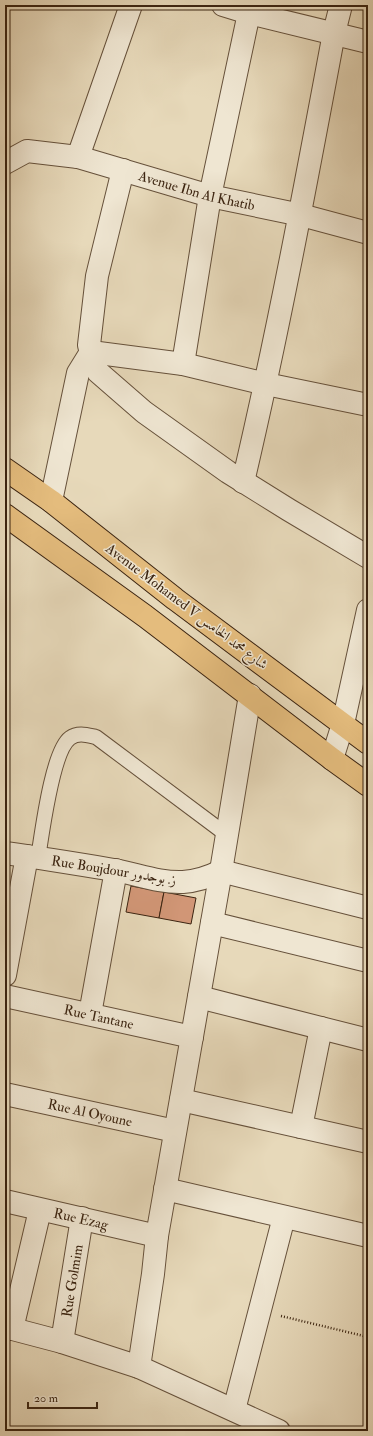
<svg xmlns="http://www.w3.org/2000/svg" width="373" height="1436" font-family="'IM FELL Double Pica',Amiri,serif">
<rect width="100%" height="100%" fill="#e7d9ba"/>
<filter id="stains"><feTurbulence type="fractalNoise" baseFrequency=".005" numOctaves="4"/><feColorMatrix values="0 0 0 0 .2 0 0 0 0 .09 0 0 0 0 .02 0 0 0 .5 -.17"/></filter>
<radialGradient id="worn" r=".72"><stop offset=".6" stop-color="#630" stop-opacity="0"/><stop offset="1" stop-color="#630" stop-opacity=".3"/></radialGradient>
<g fill="#d19676" stroke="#3b2411">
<polygon points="131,886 164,892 159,918 126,912"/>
<polygon points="164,892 196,898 191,924 159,918"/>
</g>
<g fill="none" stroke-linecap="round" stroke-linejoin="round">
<defs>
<path id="service" d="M38,858C42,834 52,751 70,738C78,732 87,735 96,737L227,835"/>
<g id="minor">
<polyline points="223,5 249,13 368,42"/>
<polyline points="78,157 131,5"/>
<path id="s1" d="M5,163L27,151L78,157L210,196L301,215L368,233"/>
<polyline points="123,170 97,276 89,345 93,361 98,372 144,412 228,472 289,510 368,557"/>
<polyline points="183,364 210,196 249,13"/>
<path d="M243,482C278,333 306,183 334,33L341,5"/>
<polyline points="51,501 78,373 91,352 183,364 266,384 368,405"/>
<path d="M5,853C41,858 78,864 114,870C137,874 159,883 183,882C197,881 209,877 221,871L368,908"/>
<polyline points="212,923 368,961"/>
<polyline points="5,975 27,856"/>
<path id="s2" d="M5,996L192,1037"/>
<polyline points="199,997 368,1040"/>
<polyline points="90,1014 116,870"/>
<path id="s3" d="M5,1094L175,1131"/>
<polyline points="181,1100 368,1142"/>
<polyline points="301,1127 321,1028"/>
<polyline points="165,1189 368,1236"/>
<path id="s4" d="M5,1201L157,1236"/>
<polyline points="12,1329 40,1210"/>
<path id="s5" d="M62,1342L82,1218"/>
<polyline points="139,1367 153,1274 157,1236 221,871 250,695"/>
<polyline points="234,1410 284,1217"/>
</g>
<g id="tertiary">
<polyline points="332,759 343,724 368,610"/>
<polyline points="5,1327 62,1342 139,1367 279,1431"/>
</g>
<g id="primary">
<polyline points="5,469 51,501 175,599 368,743"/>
<polyline points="5,515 145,616 332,759 368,785"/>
</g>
</defs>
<use href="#service" stroke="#66513b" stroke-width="16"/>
<use href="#minor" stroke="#66513b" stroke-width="24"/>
<use href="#tertiary" stroke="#66513b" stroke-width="24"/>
<use href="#primary" stroke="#3b2411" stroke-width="24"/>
<polyline stroke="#3b2411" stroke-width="2.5" stroke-dasharray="1 2" stroke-linecap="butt" points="281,1316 368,1337"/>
<use href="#service" stroke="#efe6d2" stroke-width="14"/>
<use href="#minor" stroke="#efe6d2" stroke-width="22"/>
<use href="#tertiary" stroke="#efe6d2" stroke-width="22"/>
<use href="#primary" stroke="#e4bc7d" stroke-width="22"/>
</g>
<g text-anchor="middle" stroke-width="3" stroke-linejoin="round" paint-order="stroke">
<g font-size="14" fill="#3b2411" stroke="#efe6d2">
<text dy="5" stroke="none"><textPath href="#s1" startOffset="200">Avenue Ibn Al Khatib</textPath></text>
<text transform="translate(187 606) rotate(37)" y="5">Avenue Mohamed V شارع محمد الخامس</text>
<text transform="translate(114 870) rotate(9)" y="5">Rue Boujdour ز. بوجدور</text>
<text dy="5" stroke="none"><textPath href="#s2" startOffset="96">Rue Tantane</textPath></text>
<text dy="5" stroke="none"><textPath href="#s3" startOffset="87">Rue Al Oyoune</textPath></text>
<text dy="5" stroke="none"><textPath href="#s4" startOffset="78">Rue Ezag</textPath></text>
<text dy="5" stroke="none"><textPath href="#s5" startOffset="62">Rue Golmim</textPath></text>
</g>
</g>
<rect width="373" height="1436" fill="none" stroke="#e7d9ba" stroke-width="20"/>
<rect x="6" y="6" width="361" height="1424" fill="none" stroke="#3b2411" stroke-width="2"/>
<rect x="10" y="10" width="353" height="1416" fill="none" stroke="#3b2411"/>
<path d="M28 1402v6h69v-6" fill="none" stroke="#3b2411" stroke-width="2"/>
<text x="34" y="1402" font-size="12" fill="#3b2411" stroke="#efe6d2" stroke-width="3" paint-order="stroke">20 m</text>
<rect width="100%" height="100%" filter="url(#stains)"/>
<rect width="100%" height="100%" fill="url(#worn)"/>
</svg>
